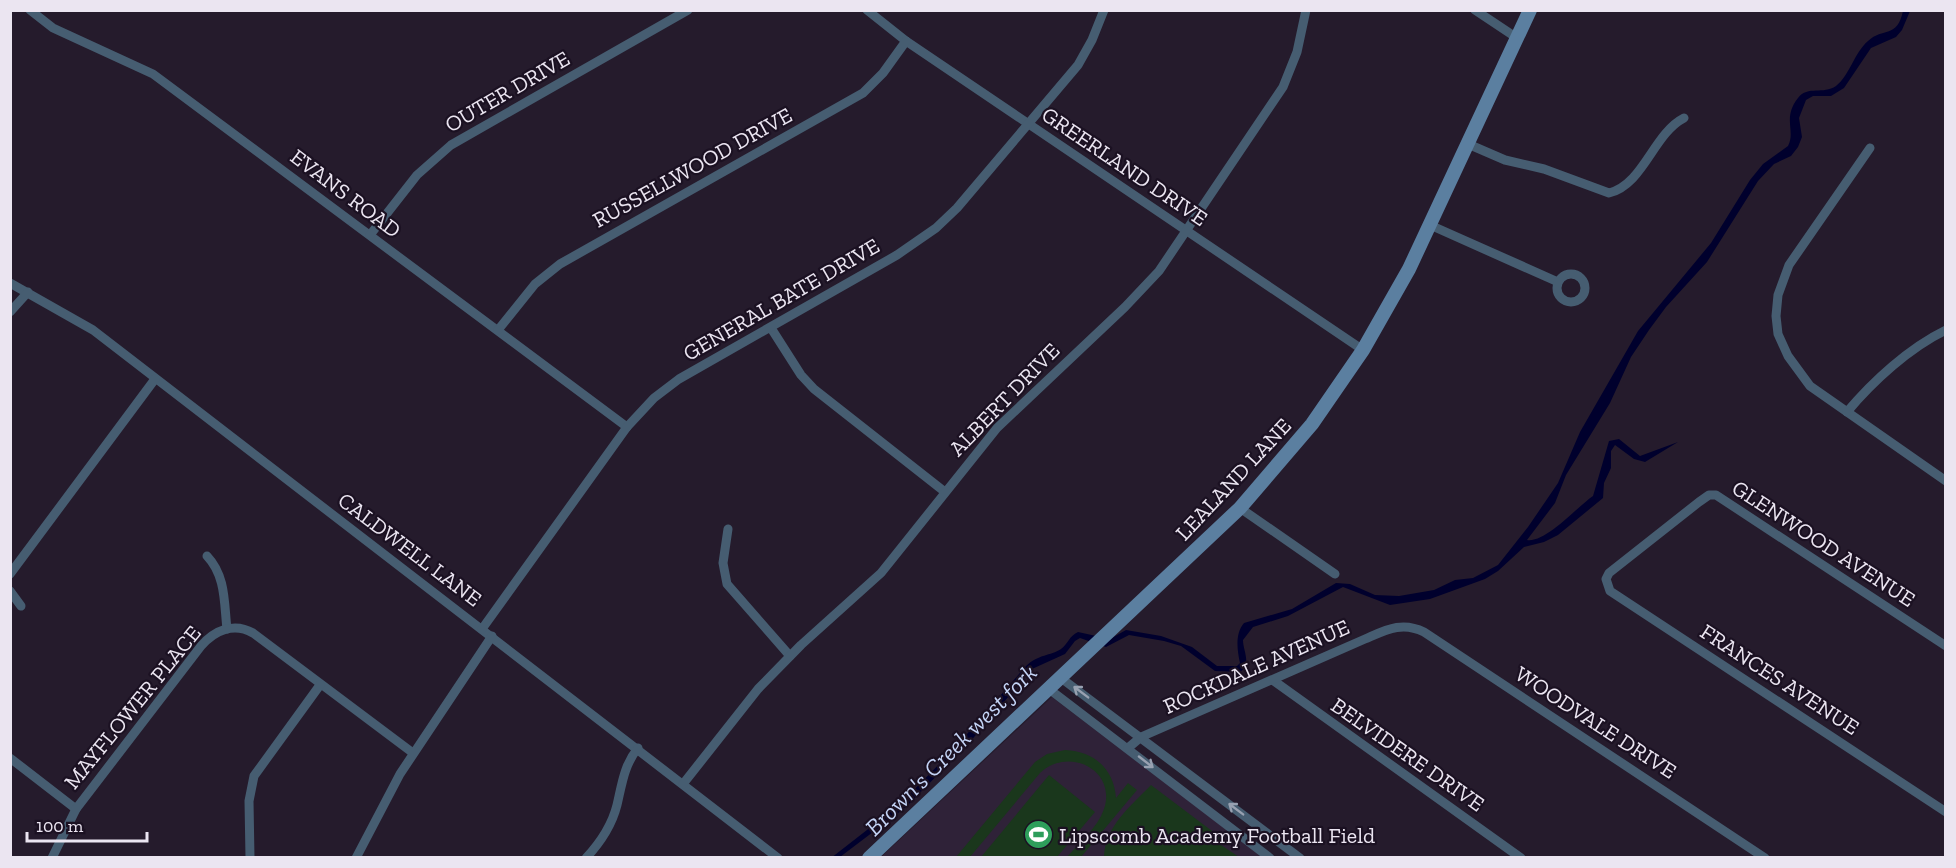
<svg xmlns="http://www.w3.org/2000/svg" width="1956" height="868" font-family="'Zilla Slab',serif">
<rect width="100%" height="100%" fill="#251b2c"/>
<polygon fill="#2f2238" points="1052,697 1264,858 880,858"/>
<g fill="#1a371c">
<path d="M1065,750C1094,751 1114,769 1116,798L1128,783L1137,790L1081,857H1067C1079,843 1098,827 1104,809C1117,770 1069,746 1040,773L970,857H956L1035,762L1047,754Z"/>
<polygon points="1049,775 1095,812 1057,857 981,857"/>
<path d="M1151,785L1224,840L1221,845L1239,857H1104C1105,826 1131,806 1151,785Z"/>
</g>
<path fill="#00002d" d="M1903,11H1910L1902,30L1896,37L1871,48L1844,88L1831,96H1813L1806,100L1799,118L1802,137L1798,147L1791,156L1774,164L1758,181L1707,262L1666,307L1649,330L1631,357L1610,403L1566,475L1555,503L1527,540C1546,543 1578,506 1593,496L1609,441L1619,439L1640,456L1678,442L1645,462L1634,459L1615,445L1611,451V468L1604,483L1603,498L1558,535L1544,542L1524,547L1498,571L1485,579L1430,599L1390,605L1343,587L1288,616L1253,627L1243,640C1243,651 1252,664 1240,672L1215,671L1181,646L1164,641L1129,635L1106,647L1080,638L1075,641L1065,654L1032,669L969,743L906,807L840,857L831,858L899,805L954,749L1026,666C1039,654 1050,656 1061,649C1068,644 1069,636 1078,632L1110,639L1126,630L1161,636L1192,647L1217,666H1237L1240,663C1237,650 1235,633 1244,623L1292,609L1336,583L1350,584L1375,595L1399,596L1434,590L1455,580L1473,578L1498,565L1528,527L1558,483L1580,432L1638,331L1711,243L1750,180L1763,164L1788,146C1796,131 1782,118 1798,98C1808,85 1823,95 1836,86C1850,75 1854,53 1868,41C1883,27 1897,39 1903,11Z"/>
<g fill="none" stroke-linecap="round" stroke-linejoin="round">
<g stroke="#465d71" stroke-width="9">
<polyline points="30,10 53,28 153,74 627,427"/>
<polyline points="867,10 906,41 1363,350"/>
<polyline points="1475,10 1517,38"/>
<path d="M1468,144L1505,160L1544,169L1609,193C1644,184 1653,134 1684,118"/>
<polyline points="1870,148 1789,265 1778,295 1776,316 1778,334 1788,356 1810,386 1946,481"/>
<polyline points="1430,225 1558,282"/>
<polyline points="370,235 417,175 451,145 688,10"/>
<circle cx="1571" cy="288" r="14"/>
<polyline points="10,283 93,330 778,858"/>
<polyline points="10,312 28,292"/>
<polyline points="771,328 801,375 814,389 945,492"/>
<polyline points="498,330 535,284 560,264 863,93 883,73 906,41"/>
<path d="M1847,412C1873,381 1909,348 1946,330"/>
<polyline points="1240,508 1335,574"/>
<polyline points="728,529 723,563 727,584 790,656"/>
<path d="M207,556C226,576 224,603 227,629"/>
<polyline points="10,574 155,379"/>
<polyline points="10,591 21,606"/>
<polyline points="482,629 627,427 654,398 679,379 897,255 936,228 957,208 1078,65 1092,40 1104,10"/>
<polyline points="1946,646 1716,495 1709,495 1699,502 1609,573 1606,579 1610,591 1946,812"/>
<polyline points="1061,678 1300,858"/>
<polyline points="1274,681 1521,858"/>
<polyline points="1049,689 1270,858"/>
<path d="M1128,748L1141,737L1365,639C1386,630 1402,621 1424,632L1765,858"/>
<polyline points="10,758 76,809"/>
<polyline points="683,784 758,689 801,645 881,573 997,428 1125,307 1159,271 1283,87 1297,52 1306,10"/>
<path d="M52,858L76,809L201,646C215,630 234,622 253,633L413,753"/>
<polyline points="250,858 249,801 254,776 320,685"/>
<polyline points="356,858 400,774 492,636"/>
<path d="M586,858C600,843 612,825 617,805C622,784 624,765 638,748"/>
</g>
<polyline stroke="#5b7fa0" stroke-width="14" points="869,858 1240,508 1312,424 1363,350 1409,269 1530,10"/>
</g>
<defs><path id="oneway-shaft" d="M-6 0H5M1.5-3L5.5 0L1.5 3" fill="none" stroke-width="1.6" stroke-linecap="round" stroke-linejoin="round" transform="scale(1.5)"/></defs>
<g stroke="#98a1b1">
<use href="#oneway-shaft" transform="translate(1081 692) rotate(-143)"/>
<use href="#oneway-shaft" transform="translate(1146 762) rotate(38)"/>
<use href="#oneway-shaft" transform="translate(1236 809) rotate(-143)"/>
</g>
<defs>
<symbol id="stadium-disc" viewBox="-11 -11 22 22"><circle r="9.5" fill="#2e9e5b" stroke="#1b1122"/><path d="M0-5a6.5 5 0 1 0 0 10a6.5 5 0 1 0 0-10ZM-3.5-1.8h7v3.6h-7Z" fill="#fff"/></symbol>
</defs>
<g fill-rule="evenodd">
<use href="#stadium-disc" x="1022" y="818" width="33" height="33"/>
</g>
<g text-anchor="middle" stroke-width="4.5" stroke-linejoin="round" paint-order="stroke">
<g font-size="22" fill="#ebe5f1" stroke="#1b1122">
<text transform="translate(507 91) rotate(-30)" y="8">OUTER DRIVE</text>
<text transform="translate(1125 166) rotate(34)" y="8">GREERLAND DRIVE</text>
<text transform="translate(692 167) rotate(-29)" y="8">RUSSELLWOOD DRIVE</text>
<text transform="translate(346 193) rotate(37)" y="8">EVANS ROAD</text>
<text transform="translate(781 299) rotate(-30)" y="8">GENERAL BATE DRIVE</text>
<text transform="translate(1004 399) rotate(-46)" y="8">ALBERT DRIVE</text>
<text transform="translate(1233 479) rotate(-47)" y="8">LEALAND LANE</text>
<text transform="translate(1824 543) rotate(33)" y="8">GLENWOOD AVENUE</text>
<text transform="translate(410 549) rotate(37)" y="8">CALDWELL LANE</text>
<text transform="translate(1256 666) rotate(-24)" y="8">ROCKDALE AVENUE</text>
<text transform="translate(1780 679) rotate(33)" y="8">FRANCES AVENUE</text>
<text transform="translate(132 707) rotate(-51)" y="8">MAYFLOWER PLACE</text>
<text transform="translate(1596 722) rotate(33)" y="8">WOODVALE DRIVE</text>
<text transform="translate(1408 754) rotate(35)" y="8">BELVIDERE DRIVE</text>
</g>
<g font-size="22" fill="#ebe5f1" stroke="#1b1122" text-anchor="start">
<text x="1059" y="843">Lipscomb Academy Football Field</text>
</g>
<g font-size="24" font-style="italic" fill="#c4d4f6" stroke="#1b1122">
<text transform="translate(951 750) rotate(-45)" y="8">Brown's Creek west fork</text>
</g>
</g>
<rect width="1956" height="868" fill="none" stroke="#ebe5f1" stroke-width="24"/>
<path d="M27 832v9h120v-9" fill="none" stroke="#ebe5f1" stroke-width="3"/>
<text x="36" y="832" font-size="18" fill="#ebe5f1" stroke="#1b1122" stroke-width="4.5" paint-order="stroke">100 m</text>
</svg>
